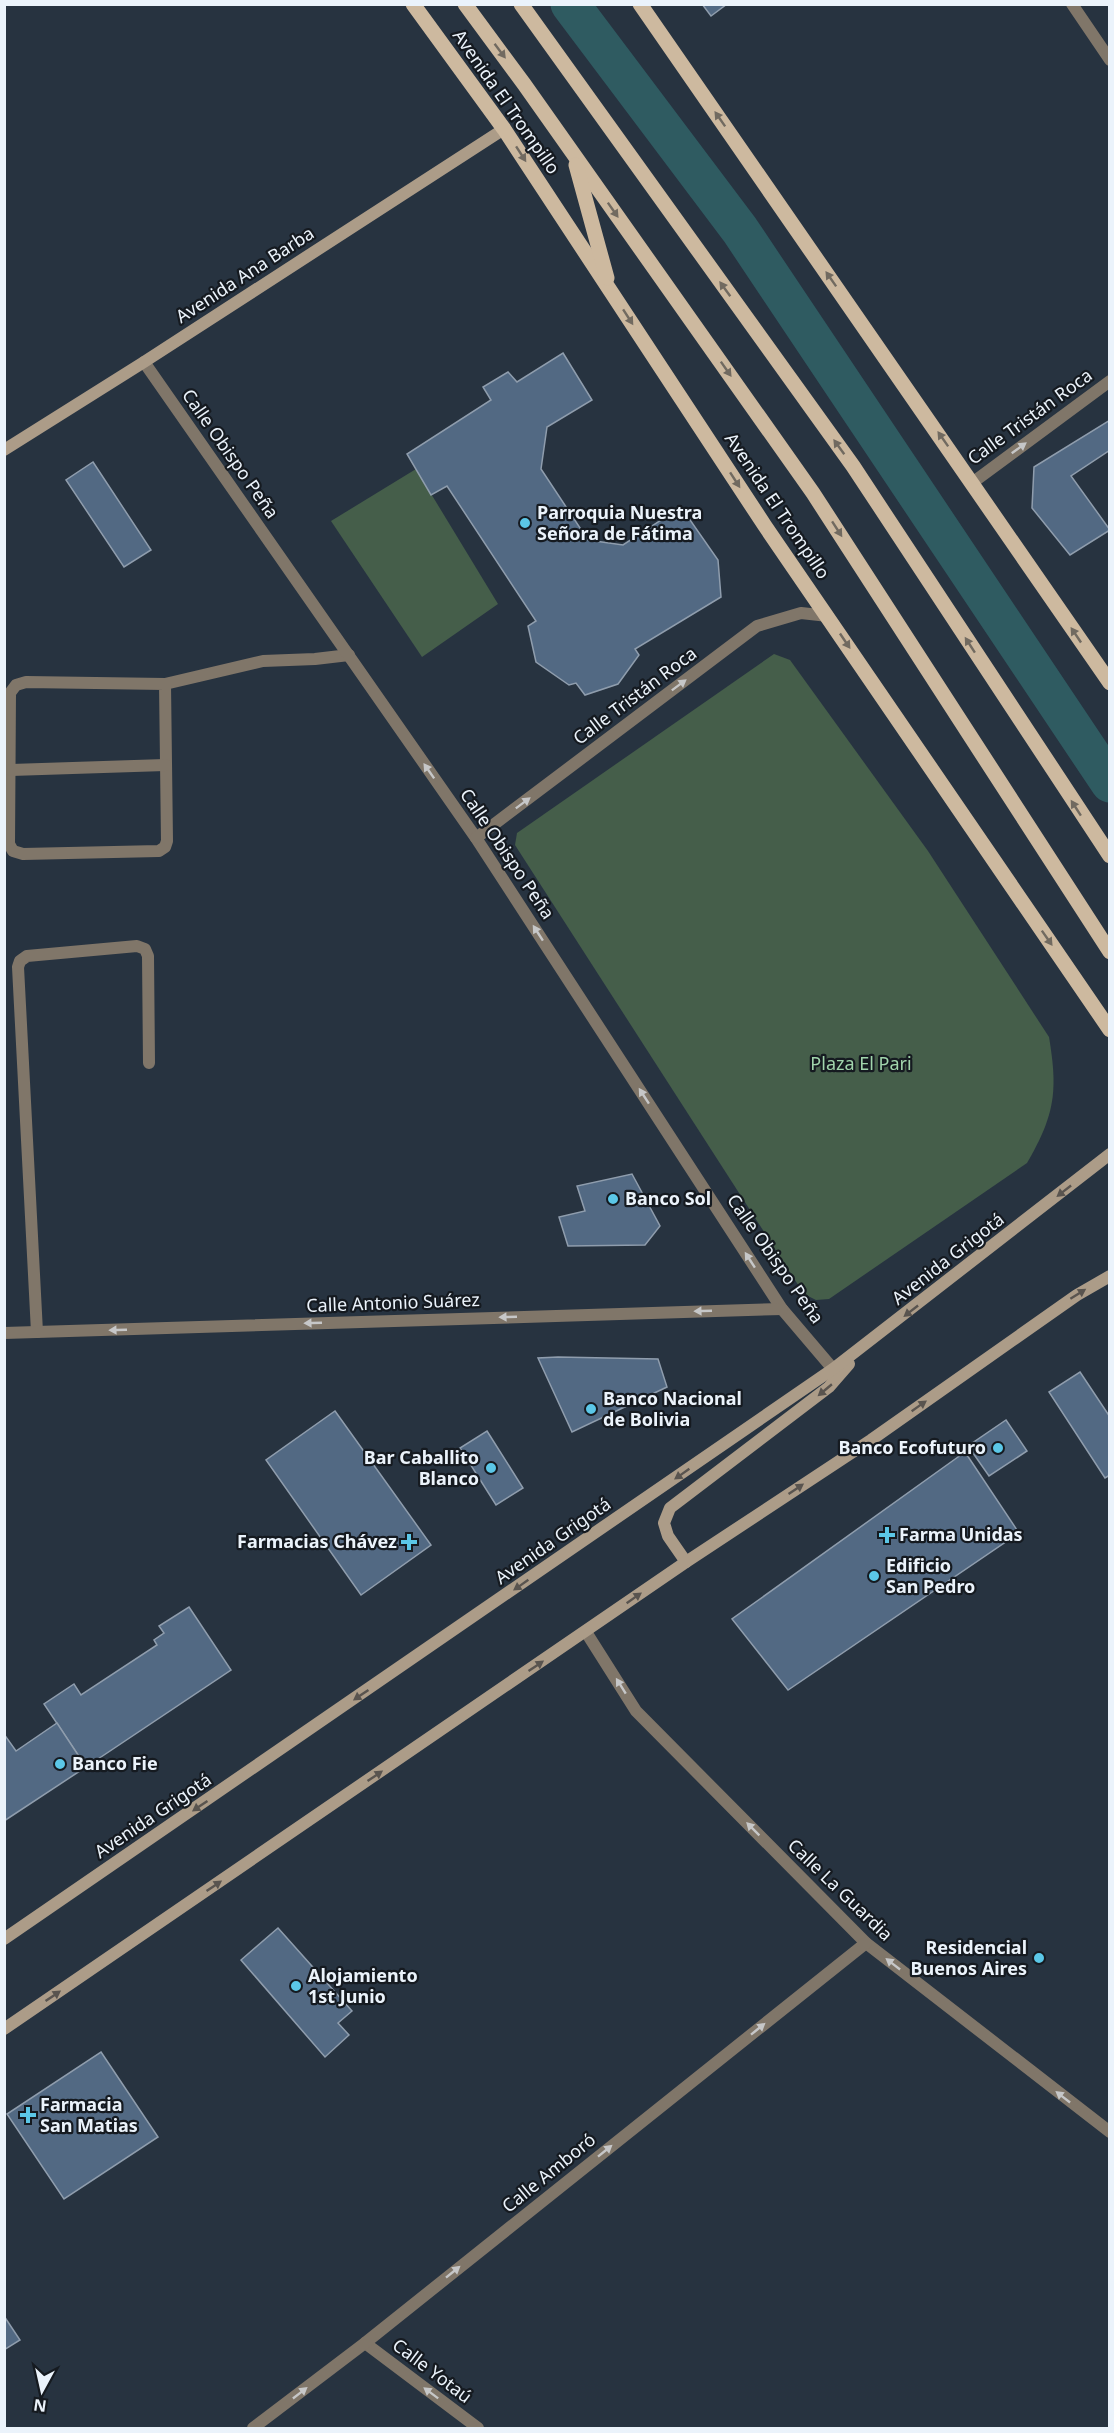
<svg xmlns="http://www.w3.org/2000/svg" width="1114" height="2433" font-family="'Noto Sans',sans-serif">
<rect width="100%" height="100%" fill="#273340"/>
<g fill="#455e4a">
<polygon points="416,469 498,604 422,657 331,521"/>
<path d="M774,654L790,660L928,851L1049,1037C1058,1091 1055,1115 1027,1163L829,1299L816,1300L804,1294L515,845L517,833Z"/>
</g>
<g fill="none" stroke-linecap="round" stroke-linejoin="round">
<polyline stroke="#2f5b61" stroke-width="39" points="570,4 740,230 1110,783"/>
</g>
<g fill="#526983" stroke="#8f9dad" stroke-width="1.5">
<polygon points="702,4 727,4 711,16"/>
<polygon points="563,353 592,400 547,427 541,469 588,540 623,545 681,507 718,560 721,597 635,649 639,655 618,684 585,695 576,683 569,685 536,662 528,626 536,621 447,486 431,495 407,454 491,400 483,387 508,372 517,382"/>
<polygon points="1110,420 1110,450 1071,476 1110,530 1070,555 1032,508 1034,467"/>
<polygon points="93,462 151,550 124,567 66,480"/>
<polygon points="632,1174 660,1226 645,1245 568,1246 559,1217 585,1211 577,1186"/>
<polygon points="558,1357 658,1359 667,1387 572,1432 538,1358"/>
<polygon points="1080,1372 1110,1417 1110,1475 1105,1478 1049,1392"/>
<polygon points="335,1411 431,1545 361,1595 266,1460"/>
<polygon points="1006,1420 1027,1451 989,1476 968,1446"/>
<polygon points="487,1431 523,1488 496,1505 460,1448"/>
<polygon points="965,1452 1019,1533 788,1690 732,1619"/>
<polygon points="189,1607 231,1670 86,1767 44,1704 74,1684 81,1695 157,1645 154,1640 164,1633 159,1626"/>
<polygon points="57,1723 86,1767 4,1821 4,1734 16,1751"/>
<polygon points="278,1928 352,2011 338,2023 349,2035 325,2057 241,1960"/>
<polygon points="101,2052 158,2137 64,2199 7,2114"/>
<polygon points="4,2316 20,2340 4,2350"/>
</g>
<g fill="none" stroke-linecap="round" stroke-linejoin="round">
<g stroke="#807669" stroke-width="12">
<polyline points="165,684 167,841 165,847 159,851 23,854 13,851 9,844 10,693 16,685 26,682 165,684 263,661 315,659 349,655"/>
<polyline points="11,770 165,765"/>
<polyline points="37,1332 18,967 20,961 27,956 137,946 145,949 148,956 149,1063"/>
</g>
<g stroke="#807669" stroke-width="12">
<polyline points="1072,4 1110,60"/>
<polyline points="144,362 476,838 782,1309 833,1369"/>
<polyline points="972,483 1110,381"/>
<polyline points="476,838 757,626 801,613 828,616"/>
<polyline points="4,1333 782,1309"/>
<polyline points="586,1632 636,1711 866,1943 1110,2132"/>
<polyline points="365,2343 478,2428"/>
<polyline points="253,2428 365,2343 866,1943"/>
</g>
<g stroke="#ac9c88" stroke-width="12">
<polyline points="4,450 144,362 504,129"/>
<polyline points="686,1562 668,1536 664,1523 670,1508 829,1387 849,1364"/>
<polyline points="4,1939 833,1369 1110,1154"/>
<polyline points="4,2029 686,1562 871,1440 1077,1295 1110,1276"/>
</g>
<g stroke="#cdb99f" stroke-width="15">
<polyline points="413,4 504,129 765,526 1110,1030"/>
<polyline points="465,4 524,84 813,493 1110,952"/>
<polyline points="521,4 853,466 1110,856"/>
<polyline points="640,4 1110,683"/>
<polyline points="576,165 607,278"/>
</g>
</g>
<defs><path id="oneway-solid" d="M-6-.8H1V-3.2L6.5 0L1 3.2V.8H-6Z" transform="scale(1.5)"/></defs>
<g fill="#716a60">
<use href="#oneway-solid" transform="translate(500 51) rotate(53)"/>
<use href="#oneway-solid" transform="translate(720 119) rotate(-125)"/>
<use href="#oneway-solid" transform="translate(521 154) rotate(57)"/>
<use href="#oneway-solid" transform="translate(613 210) rotate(55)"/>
<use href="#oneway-solid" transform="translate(831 279) rotate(-125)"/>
<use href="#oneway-solid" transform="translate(725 289) rotate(-126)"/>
<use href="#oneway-solid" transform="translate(628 317) rotate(57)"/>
<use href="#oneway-solid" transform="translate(726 369) rotate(55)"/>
<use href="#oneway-solid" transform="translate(943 439) rotate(-125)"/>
<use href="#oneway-solid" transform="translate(839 447) rotate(-126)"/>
<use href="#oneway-solid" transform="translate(735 480) rotate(57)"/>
<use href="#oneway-solid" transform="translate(837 529) rotate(57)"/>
<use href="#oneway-solid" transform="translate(1076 635) rotate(-124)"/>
<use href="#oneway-solid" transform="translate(845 641) rotate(56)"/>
<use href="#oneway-solid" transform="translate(970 645) rotate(-123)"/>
<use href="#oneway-solid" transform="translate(1076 808) rotate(-123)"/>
<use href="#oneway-solid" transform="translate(1047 938) rotate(55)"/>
</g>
<g fill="#c6c7c8">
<use href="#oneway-solid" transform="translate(1019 448) rotate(-36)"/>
<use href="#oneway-solid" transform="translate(679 685) rotate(-37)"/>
<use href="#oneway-solid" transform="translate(429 771) rotate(-125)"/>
<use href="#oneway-solid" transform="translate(523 803) rotate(-37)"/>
<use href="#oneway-solid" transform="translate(538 933) rotate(-123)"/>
<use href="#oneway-solid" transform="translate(644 1096) rotate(-123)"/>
<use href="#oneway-solid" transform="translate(750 1260) rotate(-123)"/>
<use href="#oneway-solid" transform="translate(703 1311) rotate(178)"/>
<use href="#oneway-solid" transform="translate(508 1317) rotate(178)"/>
<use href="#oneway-solid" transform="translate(313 1323) rotate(178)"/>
<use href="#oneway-solid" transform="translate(118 1330) rotate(178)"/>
<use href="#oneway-solid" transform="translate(621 1686) rotate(-122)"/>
<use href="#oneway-solid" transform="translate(753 1829) rotate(-135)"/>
<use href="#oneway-solid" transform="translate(893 1964) rotate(-142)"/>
<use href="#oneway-solid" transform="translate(758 2029) rotate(-39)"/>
<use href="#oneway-solid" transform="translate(1063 2097) rotate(-142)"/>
<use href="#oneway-solid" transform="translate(605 2151) rotate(-39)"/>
<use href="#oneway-solid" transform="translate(453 2272) rotate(-39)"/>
<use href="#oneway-solid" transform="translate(300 2393) rotate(-38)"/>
<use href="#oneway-solid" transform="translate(431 2393) rotate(-143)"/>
</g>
<g fill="#59544f">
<use href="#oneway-solid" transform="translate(1064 1191) rotate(142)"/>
<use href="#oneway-solid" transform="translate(1078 1294) rotate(-32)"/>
<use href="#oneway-solid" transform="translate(911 1311) rotate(142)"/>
<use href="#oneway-solid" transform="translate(825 1390) rotate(140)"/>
<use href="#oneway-solid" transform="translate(919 1406) rotate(-35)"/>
<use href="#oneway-solid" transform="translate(682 1474) rotate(145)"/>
<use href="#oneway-solid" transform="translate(796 1489) rotate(-34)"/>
<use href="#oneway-solid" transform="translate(521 1585) rotate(145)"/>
<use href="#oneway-solid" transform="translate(634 1598) rotate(-35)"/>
<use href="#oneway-solid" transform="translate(536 1666) rotate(-34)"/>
<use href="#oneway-solid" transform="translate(361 1695) rotate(146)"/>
<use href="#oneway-solid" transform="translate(375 1776) rotate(-34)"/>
<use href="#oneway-solid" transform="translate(200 1806) rotate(146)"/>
<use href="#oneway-solid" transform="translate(214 1886) rotate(-34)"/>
<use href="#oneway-solid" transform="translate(53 1996) rotate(-34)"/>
</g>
<g fill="#5bc7e7" stroke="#151a20" stroke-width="2">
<circle cx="525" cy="523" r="6"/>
<circle cx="613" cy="1199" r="6"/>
<circle cx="591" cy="1409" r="6"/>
<circle cx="998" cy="1448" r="6"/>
<circle cx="491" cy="1468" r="6"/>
<path d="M884 1526h6v6h6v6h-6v6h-6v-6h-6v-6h6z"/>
<path d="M406 1533h6v6h6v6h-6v6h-6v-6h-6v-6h6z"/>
<circle cx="874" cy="1576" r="6"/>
<circle cx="60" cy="1764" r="6"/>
<circle cx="1039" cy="1958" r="6"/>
<circle cx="296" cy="1986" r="6"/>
<path d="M25 2106h6v6h6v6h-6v6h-6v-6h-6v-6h6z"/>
</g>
<g text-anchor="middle" stroke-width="4.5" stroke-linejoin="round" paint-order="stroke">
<g font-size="18" fill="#ebf3fb" stroke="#151a20">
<text transform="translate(506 102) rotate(55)" y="6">Avenida El Trompillo</text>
<text transform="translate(245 275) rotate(-33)" y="6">Avenida Ana Barba</text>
<text transform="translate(1030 417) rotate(-36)" y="6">Calle Tristán Roca</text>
<text transform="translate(230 454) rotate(55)" y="6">Calle Obispo Peña</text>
<text transform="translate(777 506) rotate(56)" y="6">Avenida El Trompillo</text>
<text transform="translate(635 696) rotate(-37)" y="6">Calle Tristán Roca</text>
<text transform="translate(507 854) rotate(56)" y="6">Calle Obispo Peña</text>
<text transform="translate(775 1259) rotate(55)" y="6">Calle Obispo Peña</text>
<text transform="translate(948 1259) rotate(-38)" y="6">Avenida Grigotá</text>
<text transform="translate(393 1303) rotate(-2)" y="6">Calle Antonio Suárez</text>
<text transform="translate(553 1541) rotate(-35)" y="6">Avenida Grigotá</text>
<text transform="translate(153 1816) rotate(-34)" y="6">Avenida Grigotá</text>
<text transform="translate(840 1890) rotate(44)" y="6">Calle La Guardia</text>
<text transform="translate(549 2173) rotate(-39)" y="6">Calle Amboró</text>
<text transform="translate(432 2371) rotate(37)" y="6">Calle Yotaú</text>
</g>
<g font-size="18" font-weight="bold" fill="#ebf3fb" stroke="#151a20" text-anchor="start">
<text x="537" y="519">Parroquia Nuestra<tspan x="537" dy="21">Señora de Fátima</tspan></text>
<text x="625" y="1205">Banco Sol</text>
<text x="603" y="1405">Banco Nacional<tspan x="603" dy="21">de Bolivia</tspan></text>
<text x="986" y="1454" text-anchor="end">Banco Ecofuturo</text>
<text x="479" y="1464" text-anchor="end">Bar Caballito<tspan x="479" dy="21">Blanco</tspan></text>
<text x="899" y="1541">Farma Unidas</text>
<text x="397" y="1548" text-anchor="end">Farmacias Chávez</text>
<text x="886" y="1572">Edificio<tspan x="886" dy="21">San Pedro</tspan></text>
<text x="72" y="1770">Banco Fie</text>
<text x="1027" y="1954" text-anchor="end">Residencial<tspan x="1027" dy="21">Buenos Aires</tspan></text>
<text x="308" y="1982">Alojamiento<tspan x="308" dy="21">1st Junio</tspan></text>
<text x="40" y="2111">Farmacia<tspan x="40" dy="21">San Matias</tspan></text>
</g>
<g font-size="18" fill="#a1d5ac" stroke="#151a20">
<text x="861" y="1070">Plaza El Pari</text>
</g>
</g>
<rect width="1114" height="2433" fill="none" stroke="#ebf3fb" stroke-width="12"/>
<g transform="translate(42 2391) rotate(188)" stroke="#151a20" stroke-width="4.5" paint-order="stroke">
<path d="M0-4.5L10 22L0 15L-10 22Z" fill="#ebf3fb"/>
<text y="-9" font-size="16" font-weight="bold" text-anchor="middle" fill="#ebf3fb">N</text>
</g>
</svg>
